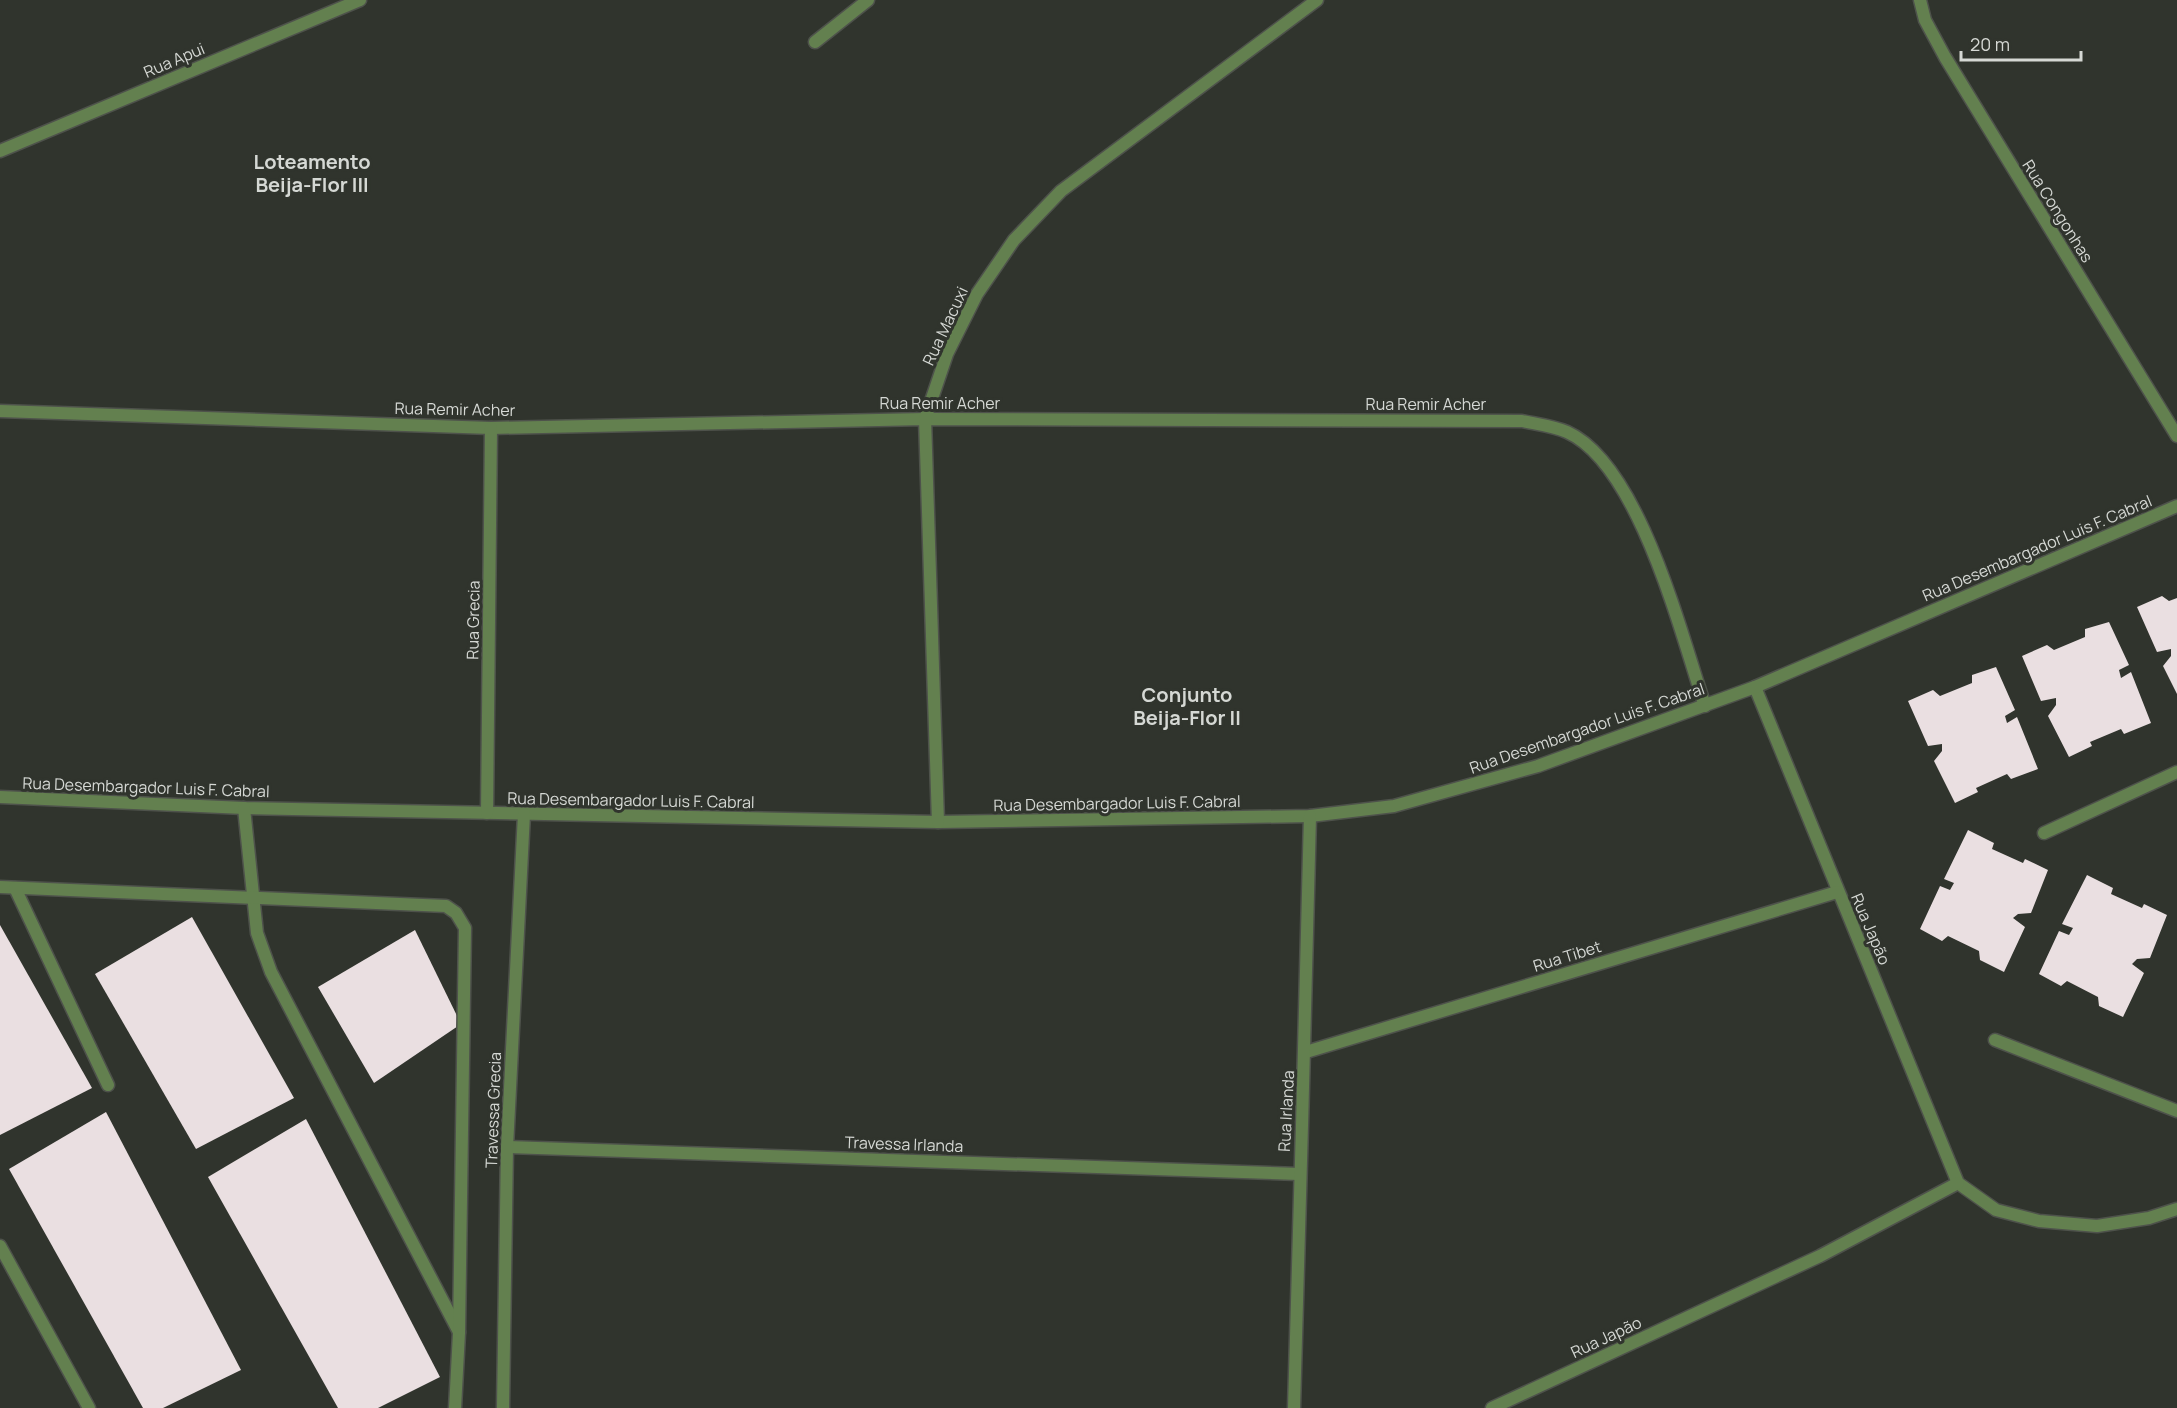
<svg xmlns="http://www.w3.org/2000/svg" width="2177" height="1408" font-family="Manrope,sans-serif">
<rect width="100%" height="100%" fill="#30342d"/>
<g fill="#eadfe1">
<polygon points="2162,596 2169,601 2177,598 2177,694 2163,666 2171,656 2171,649 2157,652 2137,607"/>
<polygon points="2109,622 2129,665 2119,670 2121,678 2131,672 2151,723 2124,734 2121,729 2090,742 2092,746 2069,757 2048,716 2056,705 2056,698 2041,701 2022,656 2047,645 2054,650 2085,637 2085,629"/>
<polygon points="1996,667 2015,710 2005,716 2007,723 2017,717 2038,769 2011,779 2007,774 1976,788 1978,792 1955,803 1934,761 1942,751 1942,744 1928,746 1908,701 1933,690 1940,696 1972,683 1972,675"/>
<polygon points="1968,830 1994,843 1992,849 2023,863 2025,859 2048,870 2031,913 2018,914 2013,918 2025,927 2004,972 1980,960 1979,951 1948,936 1942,941 1920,929 1940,886 1950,890 1954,883 1944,879"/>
<polygon points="2087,875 2113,888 2111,894 2142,908 2144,904 2167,915 2150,958 2137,959 2132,964 2144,973 2123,1017 2099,1006 2098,997 2067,981 2061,986 2039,974 2059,931 2069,935 2073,928 2062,924"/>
<polygon points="192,917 294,1098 196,1149 95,974"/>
<polygon points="0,925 92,1088 0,1135"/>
<polygon points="415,930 461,1024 374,1083 318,987"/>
<polygon points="106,1112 241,1370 163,1408 143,1408 9,1169"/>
<polygon points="306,1119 440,1377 378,1408 338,1408 208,1177"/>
</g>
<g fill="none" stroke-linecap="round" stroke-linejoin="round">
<defs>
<g id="street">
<polyline points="1920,0 1925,20 1945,57 2177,436"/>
<polyline points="815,42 868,0"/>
<polyline points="0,151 360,0"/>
<path d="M0,411L491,428L925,419L1522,421C1536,424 1553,426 1567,432C1639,464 1681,634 1705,706"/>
<polyline points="1755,687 1958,1183 1996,1210 2039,1221 2097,1226 2149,1218 2177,1209"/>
<polyline points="0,797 244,808 938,822 1310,816 1394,806 1538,766 1755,687 2177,506"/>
<polyline points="244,808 257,933 271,972 459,1332"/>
<polyline points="487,813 491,428"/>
<polyline points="938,822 925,419 947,354 977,294 1014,240 1061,191 1317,0"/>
<polyline points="2044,833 2177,772"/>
<polyline points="0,887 446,906 456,913 465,928 459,1333 455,1408"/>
<polyline points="15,888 108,1085"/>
<polyline points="1995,1040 2177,1111"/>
<polyline points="1306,1052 1837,892"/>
<polyline points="507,1147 1299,1174"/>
<polyline points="0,1246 89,1408"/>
<polyline points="503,1408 507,1147 524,814"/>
<path d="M1294,1408C1299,1211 1306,1013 1310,816"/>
<polyline points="1492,1408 1820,1256 1958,1183"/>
</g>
</defs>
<use href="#street" stroke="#4e524b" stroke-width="15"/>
<use href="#street" stroke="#63804f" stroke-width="12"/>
</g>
<g text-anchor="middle" stroke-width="6" stroke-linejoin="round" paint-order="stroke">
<g font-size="16" fill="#d5d8d4" stroke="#30342d">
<text transform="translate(174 60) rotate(-23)" y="6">Rua Apui</text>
<text transform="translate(2058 211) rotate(58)" y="6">Rua Congonhas</text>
<text transform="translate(945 326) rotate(-65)" y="6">Rua Macuxi</text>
<text x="940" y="409">Rua Remir Acher</text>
<text x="1426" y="410">Rua Remir Acher</text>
<text transform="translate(455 409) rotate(1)" y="6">Rua Remir Acher</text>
<text transform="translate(2037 548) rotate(-23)" y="6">Rua Desembargador Luis F. Cabral</text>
<text transform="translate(473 620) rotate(-89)" y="6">Rua Grecia</text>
<text transform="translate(1587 728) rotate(-19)" y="6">Rua Desembargador Luis F. Cabral</text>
<text transform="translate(146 787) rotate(2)" y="6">Rua Desembargador Luis F. Cabral</text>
<text transform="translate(631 800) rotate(1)" y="6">Rua Desembargador Luis F. Cabral</text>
<text transform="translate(1117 803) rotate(-1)" y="6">Rua Desembargador Luis F. Cabral</text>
<text transform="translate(1871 929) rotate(67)" y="6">Rua Japão</text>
<text transform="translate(1567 956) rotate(-17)" y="6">Rua Tibet</text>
<text transform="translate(493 1110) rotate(-88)" y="6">Travessa Grecia</text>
<text transform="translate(1286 1111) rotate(-87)" y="6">Rua Irlanda</text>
<text transform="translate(904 1144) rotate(2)" y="6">Travessa Irlanda</text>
<text transform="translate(1606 1337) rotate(-25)" y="6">Rua Japão</text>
</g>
<g font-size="20" font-weight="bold" fill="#d5d8d4" stroke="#30342d">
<text x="312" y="169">Loteamento<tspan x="312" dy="23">Beija-Flor III</tspan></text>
<text x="1187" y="702">Conjunto<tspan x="1187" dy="23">Beija-Flor II</tspan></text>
</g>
</g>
<path d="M1961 51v9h120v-9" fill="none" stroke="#d5d8d4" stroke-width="3"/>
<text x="1970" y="51" font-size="18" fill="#d5d8d4" stroke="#30342d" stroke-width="4.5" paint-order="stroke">20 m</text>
</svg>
